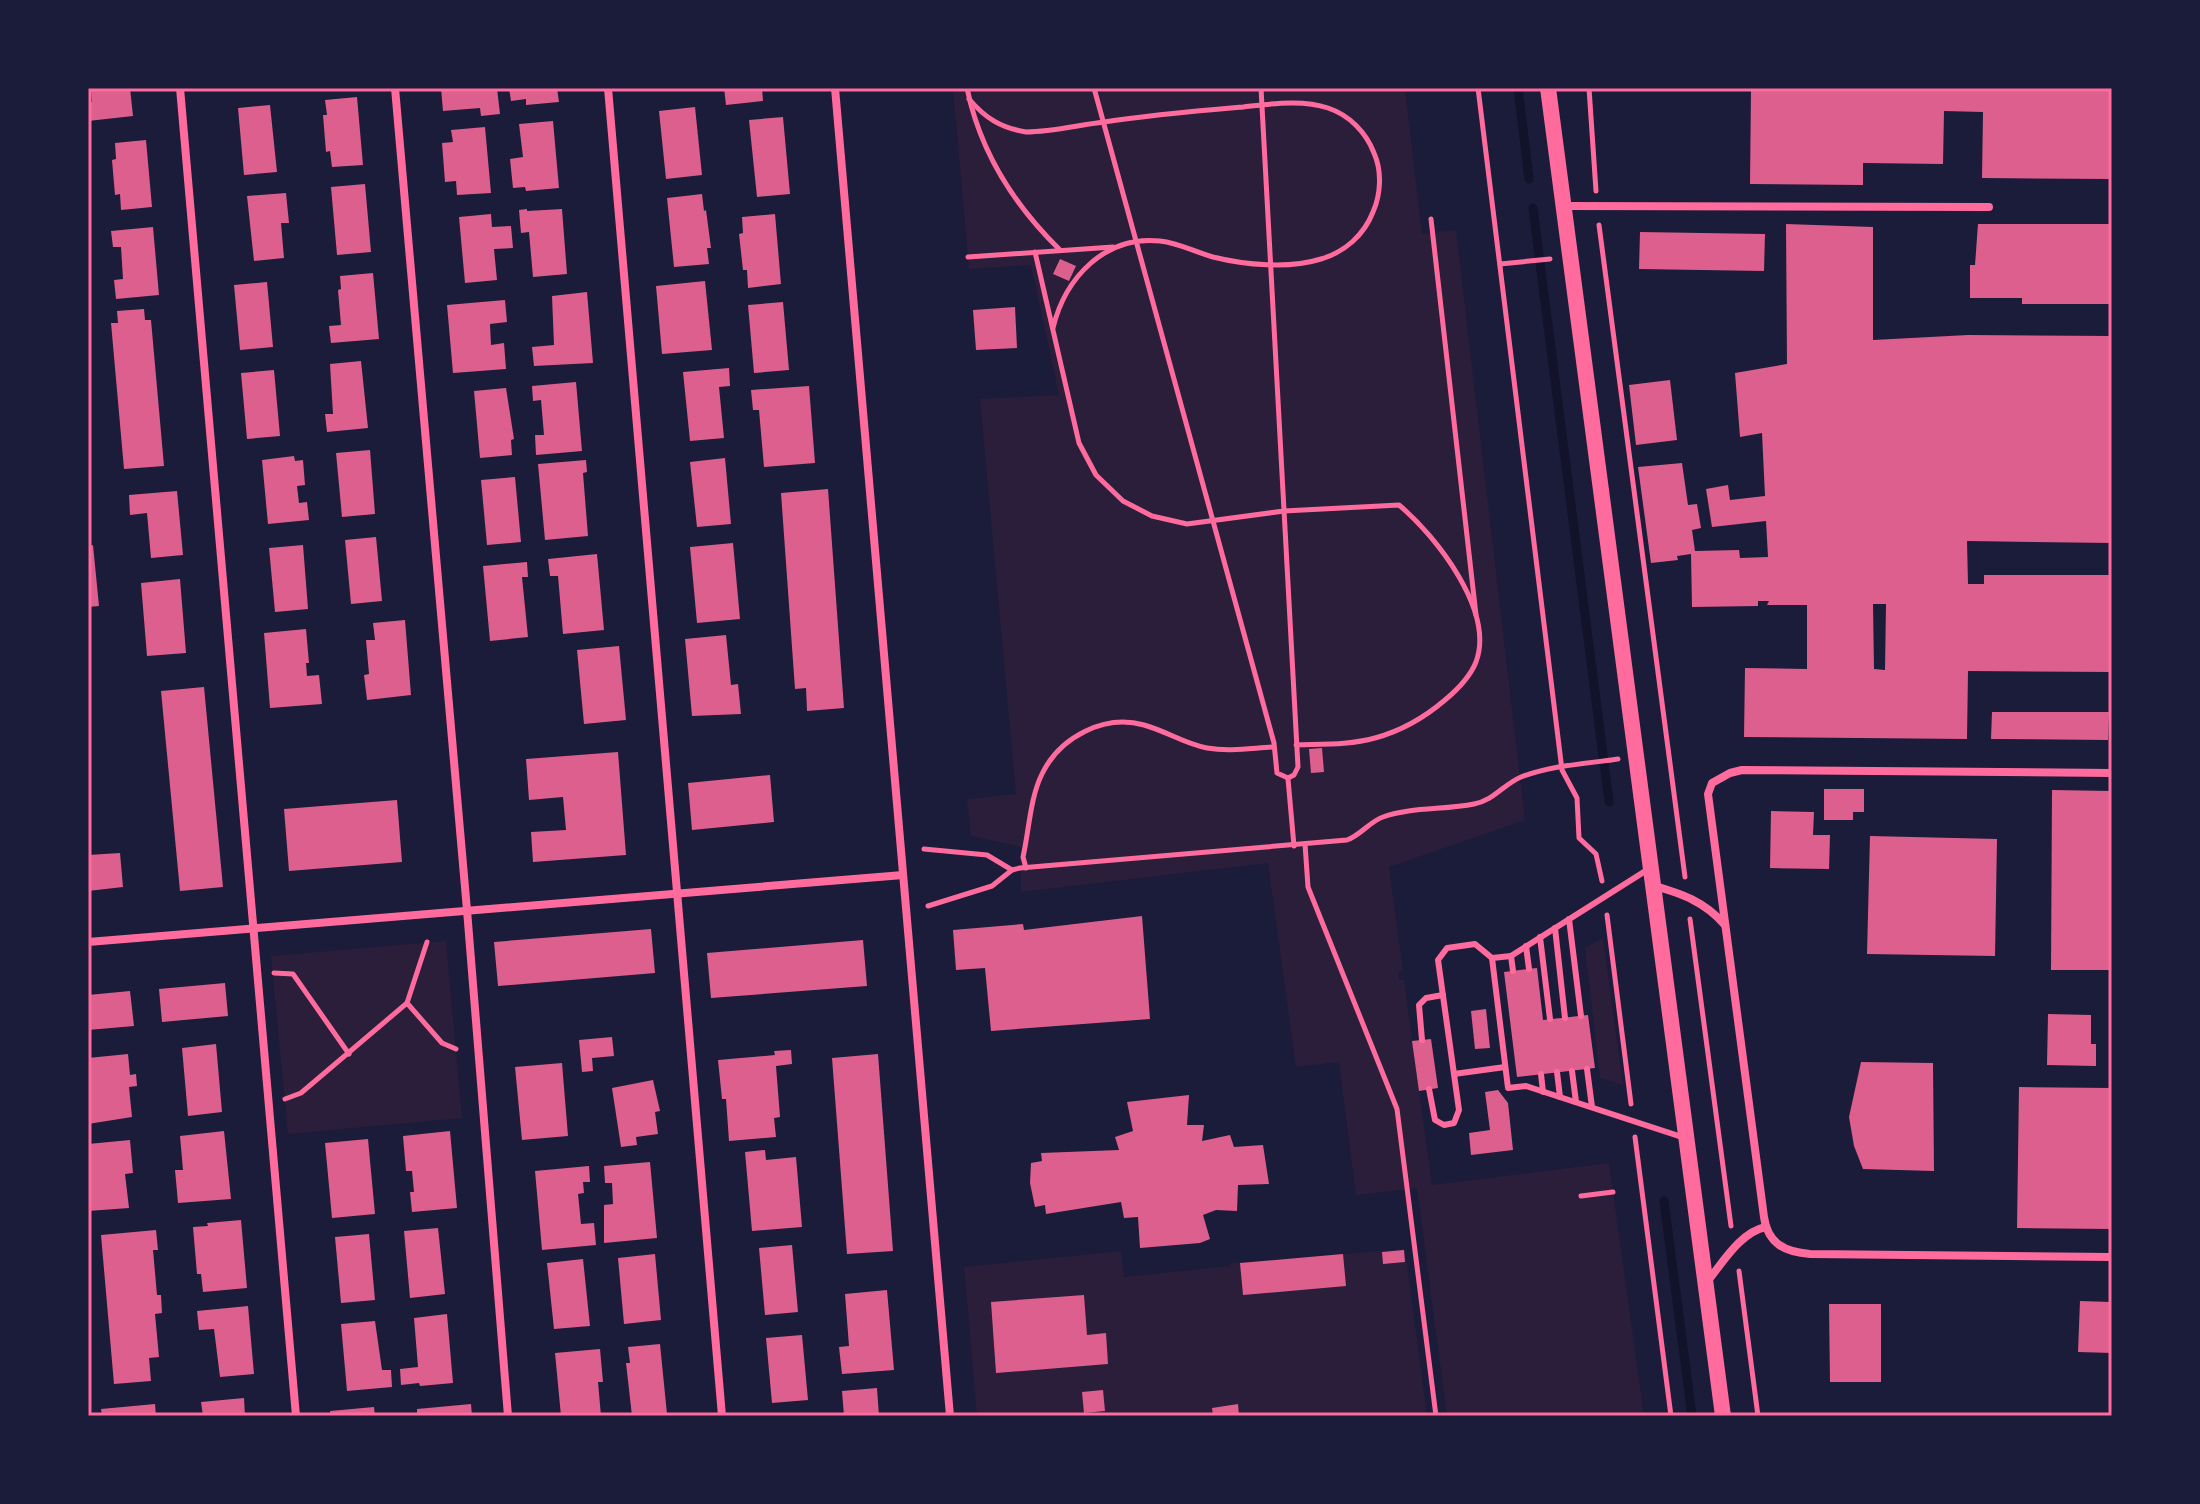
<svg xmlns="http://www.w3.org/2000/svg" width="2200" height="1504" font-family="'DM Sans',sans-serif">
<rect width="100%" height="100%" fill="#1b1b3a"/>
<g fill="#2a1e3b">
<polygon points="953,88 1405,88 1422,234 1456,230 1525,820 1389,867 1403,971 1398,972 1399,980 1404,980 1432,1185 1609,1163 1644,1416 1447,1416 1417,1188 1356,1195 1339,1062 1296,1067 1268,863 1021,892 1021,847 971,836 967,799 1016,794 980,399 1059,395 1031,265 969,269"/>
<polygon points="1603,938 1623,1085 1600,1078 1585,948"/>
<polygon points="446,941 462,1118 288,1134 271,956"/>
<polygon points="1405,1249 1427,1416 977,1416 964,1267 1121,1251 1124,1277 1230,1266 1230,1263"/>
</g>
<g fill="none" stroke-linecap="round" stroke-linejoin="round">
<g stroke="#12122b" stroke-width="9">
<polyline points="1518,88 1529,179"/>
<polyline points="1533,208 1609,802"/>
<polyline points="1664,1201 1692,1416"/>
</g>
</g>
<g fill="#dd5f8e" fill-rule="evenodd">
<polygon points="91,88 130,88 133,116 88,121 88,102 92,102"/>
<polygon points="441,88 497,88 500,114 481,116 480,108 443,111"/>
<polygon points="509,88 557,88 559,102 526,105 526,99 511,101"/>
<polygon points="724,88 762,88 763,101 726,105"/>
<polygon points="1751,88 2112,88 2112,179 1982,178 1983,112 1944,111 1943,164 1863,163 1863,185 1750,184"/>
<polygon points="357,97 363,165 332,167 330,151 326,152 323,115 327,115 325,100"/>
<polygon points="270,105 277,172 244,175 238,108"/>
<polygon points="695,107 702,175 666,179 659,111"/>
<polygon points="783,117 790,194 757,197 749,120"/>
<polygon points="553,121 559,188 526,191 525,187 513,188 510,159 523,157 519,124"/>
<polygon points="485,127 491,193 457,195 456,181 445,182 442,143 453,142 451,130"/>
<polygon points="146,140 152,207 121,210 120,194 115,195 112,160 116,159 115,143"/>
<polygon points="365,184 371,252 337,255 331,187"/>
<polygon points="286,193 289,223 281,223 284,258 254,261 247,196"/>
<polygon points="702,194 704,211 706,210 711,248 707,248 709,264 674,267 667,198"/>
<polygon points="527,209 527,211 562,209 567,274 533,277 529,232 521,233 519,210"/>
<polygon points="491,214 492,227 511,226 513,248 494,249 497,280 465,283 459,217"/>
<polygon points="775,214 781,284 748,288 747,270 743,270 739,234 743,233 742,217"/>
<path d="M1786,224L1873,227V340L1968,335L2112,336V543L1967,541L1968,584H1984V575H2112V672L1968,671L1967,739L1744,737L1745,668L1807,669V605H1767L1769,601H1758V606L1692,607L1691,554L1677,556L1678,560L1651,563L1638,467L1682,463L1688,505L1697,504L1701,528L1692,530L1695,551L1739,550L1740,558L1768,557L1766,521L1712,527L1706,489L1728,485L1730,500L1765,496L1762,433L1740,437L1735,373L1787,364ZM1873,604H1886L1885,670L1874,669Z"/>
<polygon points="1978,224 2112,224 2112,304 2022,304 2022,298 1970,298 1970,265 1975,265"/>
<polygon points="153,227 159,295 116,299 114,280 123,279 121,247 113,247 111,231"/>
<polygon points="1640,232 1765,234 1764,271 1639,269"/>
<polygon points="1060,259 1076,266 1069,281 1053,274"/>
<polygon points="373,273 379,339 331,343 329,326 341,325 338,290 341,289 340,276"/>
<polygon points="705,281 712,350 662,354 656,286"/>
<polygon points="267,282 273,347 240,350 234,285"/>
<polygon points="587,292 593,363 534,366 532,347 554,345 552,296"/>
<polygon points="505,300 507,322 490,324 491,345 504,343 506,369 453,373 447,305"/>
<polygon points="783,302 789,370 754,373 748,305"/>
<polygon points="1015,307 1017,348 976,350 973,310"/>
<polygon points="144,309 145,320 151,320 164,466 124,469 111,323 118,323 117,311"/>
<polygon points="361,361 368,428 327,432 325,414 333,414 330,364"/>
<polygon points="729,368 730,386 719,387 724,438 690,441 683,372"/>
<polygon points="274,370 280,436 247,439 241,373"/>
<polygon points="1670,380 1677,440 1636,445 1629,385"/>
<polygon points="576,382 582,451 536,455 535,435 544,435 541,400 533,401 532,386"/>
<polygon points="809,386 815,463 764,467 759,410 753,410 751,390"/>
<polygon points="506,388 514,439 511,440 512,455 480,458 474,391"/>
<polygon points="370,450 375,514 342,517 336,453"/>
<polygon points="294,456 295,461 303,460 305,485 297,486 299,503 307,502 309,520 268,524 262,460"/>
<polygon points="725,458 731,524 697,527 690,462"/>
<polygon points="586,460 587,472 583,473 588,536 545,540 538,464"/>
<polygon points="515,477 521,542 487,545 481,480"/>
<polygon points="828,489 844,708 807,711 806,688 795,689 781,493"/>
<polygon points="177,491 183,555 151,558 147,513 130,515 129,495"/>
<polygon points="376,537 382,601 351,604 345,540"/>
<polygon points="733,543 740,619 697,623 690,547"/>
<polygon points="93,545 99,606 88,607 88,546"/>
<polygon points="303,545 308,609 275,612 269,548"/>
<polygon points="597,554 604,630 563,634 558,576 550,576 548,559"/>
<polygon points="527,562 528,577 522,577 528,637 490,641 483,566"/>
<polygon points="180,579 186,653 147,656 141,583"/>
<polygon points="405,620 411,695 367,700 364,675 369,674 366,640 375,640 373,623"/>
<polygon points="306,629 309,663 306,663 307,676 319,675 322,704 270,708 264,633"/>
<polygon points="726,635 731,685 738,684 741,714 692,716 685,639"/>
<polygon points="619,646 626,720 584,724 577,650"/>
<polygon points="204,687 223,887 180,891 161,691"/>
<polygon points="1992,712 2109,712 2108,740 1991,739"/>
<polygon points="1322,748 1324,772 1311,773 1309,749"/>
<polygon points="618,752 626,855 533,862 531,832 566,830 563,797 529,800 526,759"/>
<polygon points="770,775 774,822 692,830 688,783"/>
<polygon points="1824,789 1864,789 1864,812 1853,812 1853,820 1824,820"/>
<polygon points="2052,790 2112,791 2112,970 2051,970"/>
<polygon points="397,800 402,862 289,871 284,809"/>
<polygon points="1771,811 1814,812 1813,835 1830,835 1829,869 1770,868"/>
<polygon points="1870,836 1997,839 1995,956 1867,954"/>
<polygon points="120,853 123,887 88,891 88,855"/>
<polygon points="1142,916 1150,1019 991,1031 985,968 956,970 953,930 1023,924 1024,930"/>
<polygon points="651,929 655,973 498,986 494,942"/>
<polygon points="863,940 867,986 711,998 707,953"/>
<polygon points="1537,968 1543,1020 1588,1015 1595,1068 1517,1077 1504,972"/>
<polygon points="225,983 228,1016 162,1022 159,989"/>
<polygon points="130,991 134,1026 88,1030 88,995"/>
<polygon points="1486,1009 1490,1048 1475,1049 1471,1011"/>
<polygon points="2048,1014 2091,1015 2091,1044 2096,1044 2096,1066 2047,1065"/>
<polygon points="612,1037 614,1056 592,1058 593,1071 582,1072 579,1040"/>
<polygon points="1431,1039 1438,1088 1419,1091 1412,1041"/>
<polygon points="216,1044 222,1112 188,1116 182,1048"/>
<polygon points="791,1050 792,1064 776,1066 780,1117 774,1118 776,1137 729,1141 726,1099 722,1099 718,1060 775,1055 774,1051"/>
<polygon points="128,1054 130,1075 136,1074 137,1086 129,1087 132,1117 88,1124 88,1058"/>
<polygon points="878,1054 893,1251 847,1254 832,1058"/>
<polygon points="1861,1062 1933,1063 1934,1171 1863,1169 1854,1146 1849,1117"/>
<polygon points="562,1063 568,1136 522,1140 515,1067"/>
<polygon points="653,1080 660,1111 655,1112 658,1134 636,1137 637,1145 621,1147 612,1088"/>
<polygon points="2019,1087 2112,1088 2112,1229 2017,1228"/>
<polygon points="1498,1090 1508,1103 1513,1150 1471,1155 1469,1133 1490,1130 1485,1092"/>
<polygon points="1189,1095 1187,1125 1204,1125 1202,1141 1230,1135 1234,1147 1263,1145 1269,1184 1238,1185 1237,1211 1216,1210 1203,1215 1210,1239 1200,1243 1140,1248 1138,1217 1124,1218 1121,1202 1046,1214 1045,1205 1035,1207 1030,1183 1031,1163 1042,1161 1041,1153 1119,1150 1115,1137 1133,1131 1127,1102"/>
<polygon points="224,1131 231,1199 178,1203 175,1170 183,1170 180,1136"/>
<polygon points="450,1131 457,1208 412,1212 410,1192 414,1192 412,1171 406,1171 403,1136"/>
<polygon points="368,1139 375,1214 332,1218 325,1143"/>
<polygon points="130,1140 133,1173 125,1174 129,1208 88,1211 88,1144"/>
<polygon points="765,1150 766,1160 796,1157 802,1227 752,1231 745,1152"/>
<polygon points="650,1162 657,1238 604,1243 604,1205 613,1204 612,1183 605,1183 604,1166"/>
<polygon points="589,1166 590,1182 583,1182 584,1193 578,1194 581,1224 594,1223 596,1245 542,1250 535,1171"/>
<polygon points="241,1220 247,1288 203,1292 201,1274 197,1274 193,1227 208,1226 207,1223"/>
<polygon points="438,1228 445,1294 410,1298 404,1231"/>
<polygon points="156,1230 158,1250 153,1250 157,1295 161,1295 162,1313 155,1314 159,1357 149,1358 151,1381 114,1384 101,1235"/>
<polygon points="369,1234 375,1300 341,1303 335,1237"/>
<polygon points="792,1245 798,1312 765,1315 759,1248"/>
<polygon points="1404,1250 1405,1262 1383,1264 1382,1252"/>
<polygon points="655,1254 661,1320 624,1324 618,1258"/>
<polygon points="1343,1254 1346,1286 1243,1295 1240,1263"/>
<polygon points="583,1259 590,1326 554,1329 547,1263"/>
<polygon points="887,1290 894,1370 842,1374 839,1347 849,1346 845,1294"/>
<polygon points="1084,1295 1087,1335 1106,1333 1108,1364 996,1373 991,1302"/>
<polygon points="2080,1301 2112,1302 2112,1353 2078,1352"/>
<polygon points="1829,1304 1881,1304 1881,1382 1830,1382"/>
<polygon points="248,1306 254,1374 220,1377 214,1329 199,1330 197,1311"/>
<polygon points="447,1314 453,1383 420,1386 419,1383 401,1385 400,1369 418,1367 414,1318"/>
<polygon points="375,1321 382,1370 391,1370 392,1387 347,1391 341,1324"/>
<polygon points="802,1335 808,1400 772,1403 766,1338"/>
<polygon points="660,1344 667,1414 632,1416 626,1363 630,1363 628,1347"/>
<polygon points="600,1349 603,1382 598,1382 601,1416 561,1416 555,1353"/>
<polygon points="877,1388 879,1416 844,1416 842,1391"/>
<polygon points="1103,1390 1105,1411 1084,1413 1082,1392"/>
<polygon points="244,1398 245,1416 203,1416 201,1402"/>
<polygon points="155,1404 156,1416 102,1416 101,1409"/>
<polygon points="471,1404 472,1416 417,1416 417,1409"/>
<polygon points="1238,1404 1239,1416 1213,1416 1212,1408"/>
<polygon points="374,1407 375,1416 331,1416 330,1411"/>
</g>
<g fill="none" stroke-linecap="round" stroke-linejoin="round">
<g stroke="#ff6b9d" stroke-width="5">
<path d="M967,88C980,152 1014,205 1060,250"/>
<polyline points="1094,88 1274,743 1277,773 1288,778 1294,775 1298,767 1261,88"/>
<polyline points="1478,88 1562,770 1577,798 1579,838 1596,854 1602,881"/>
<polyline points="1589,88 1596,191"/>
<path d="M969,99C985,118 1001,128 1026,132C1053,132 1078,125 1104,122C1150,115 1197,111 1243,107C1270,104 1302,99 1328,108C1349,115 1366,132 1374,153C1382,171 1381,194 1373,212C1364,235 1345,252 1321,259C1289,269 1245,265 1213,257C1195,252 1179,243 1160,241C1105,235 1065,278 1053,328"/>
<polyline points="1431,219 1476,615"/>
<polyline points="1599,225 1685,877"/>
<path d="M1035,252L1079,443L1096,475L1123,501L1152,516L1187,524L1284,511L1399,505C1436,536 1495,611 1476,662C1470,677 1457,690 1445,700C1425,717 1401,731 1375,738C1350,745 1322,744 1296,745"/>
<polyline points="968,257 1113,247"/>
<polyline points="1500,264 1550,259"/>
<polyline points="1288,779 1294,846"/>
<polyline points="1305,844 1308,887 1397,1109 1436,1416"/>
<polyline points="924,849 987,855 1012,870"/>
<path d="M1026,868L1023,857C1029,831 1030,798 1042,774C1060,737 1104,714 1144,725C1166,731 1185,744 1207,748C1230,752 1252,748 1274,747"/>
<path d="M928,906L992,886L1012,870L1020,868L1347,840C1361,835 1369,822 1383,817C1410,807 1445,810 1474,804C1493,801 1504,784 1521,777C1552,765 1585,764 1618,759"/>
<polyline points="1607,915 1631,1104"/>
<polyline points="1690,919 1731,1226"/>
<polyline points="274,973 293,974 349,1054"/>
<polyline points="407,1003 442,1043 456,1049"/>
<polyline points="285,1099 301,1093 407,1003 427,942"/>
<polyline points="1635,1137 1671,1416"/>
<polyline points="1581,1196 1613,1192"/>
<polyline points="1739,1271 1758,1416"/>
</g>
<g stroke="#ff6b9d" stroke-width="6">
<polyline points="1647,870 1511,956 1492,958 1508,1088 1526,1086 1685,1138"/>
<polyline points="1569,919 1581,1016"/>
<polyline points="1555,928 1565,1018"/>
<polyline points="1540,937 1550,1019"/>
<polyline points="1526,946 1529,969"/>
<polyline points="1511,956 1513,971"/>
<polyline points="1422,1040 1419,1005 1426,998 1443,995"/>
<polyline points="1587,1069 1592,1107"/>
<polyline points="1572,1071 1576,1102"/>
<polyline points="1557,1072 1560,1097"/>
<polyline points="1454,1074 1505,1067"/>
<polyline points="1541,1074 1543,1092"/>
<polyline points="1429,1089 1435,1120 1444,1125 1454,1123 1459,1110 1438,960 1447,948 1475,944 1492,958"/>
</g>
<g stroke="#ff6b9d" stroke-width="8">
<polyline points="180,88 296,1416"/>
<polyline points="395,88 467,910 508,1416"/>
<polyline points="608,88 722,1416"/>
<polyline points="835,88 950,1416"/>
<polyline points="1564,206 1989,207"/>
<path d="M2112,773L1742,770L1730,773L1712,783L1708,794L1764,1217C1768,1244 1785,1252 1810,1254L2112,1257"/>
<path d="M1652,885C1682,894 1704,901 1725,925"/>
<polyline points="88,942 903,875"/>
<path d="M1706,1283C1722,1264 1740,1232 1766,1227"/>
</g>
<polyline stroke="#ff6b9d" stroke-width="16" points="1548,88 1723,1416"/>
</g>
<rect width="2200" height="1504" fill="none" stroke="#1b1b3a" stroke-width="180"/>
<rect x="90" y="90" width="2020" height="1324" fill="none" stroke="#ff6b9d" stroke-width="3"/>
</svg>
